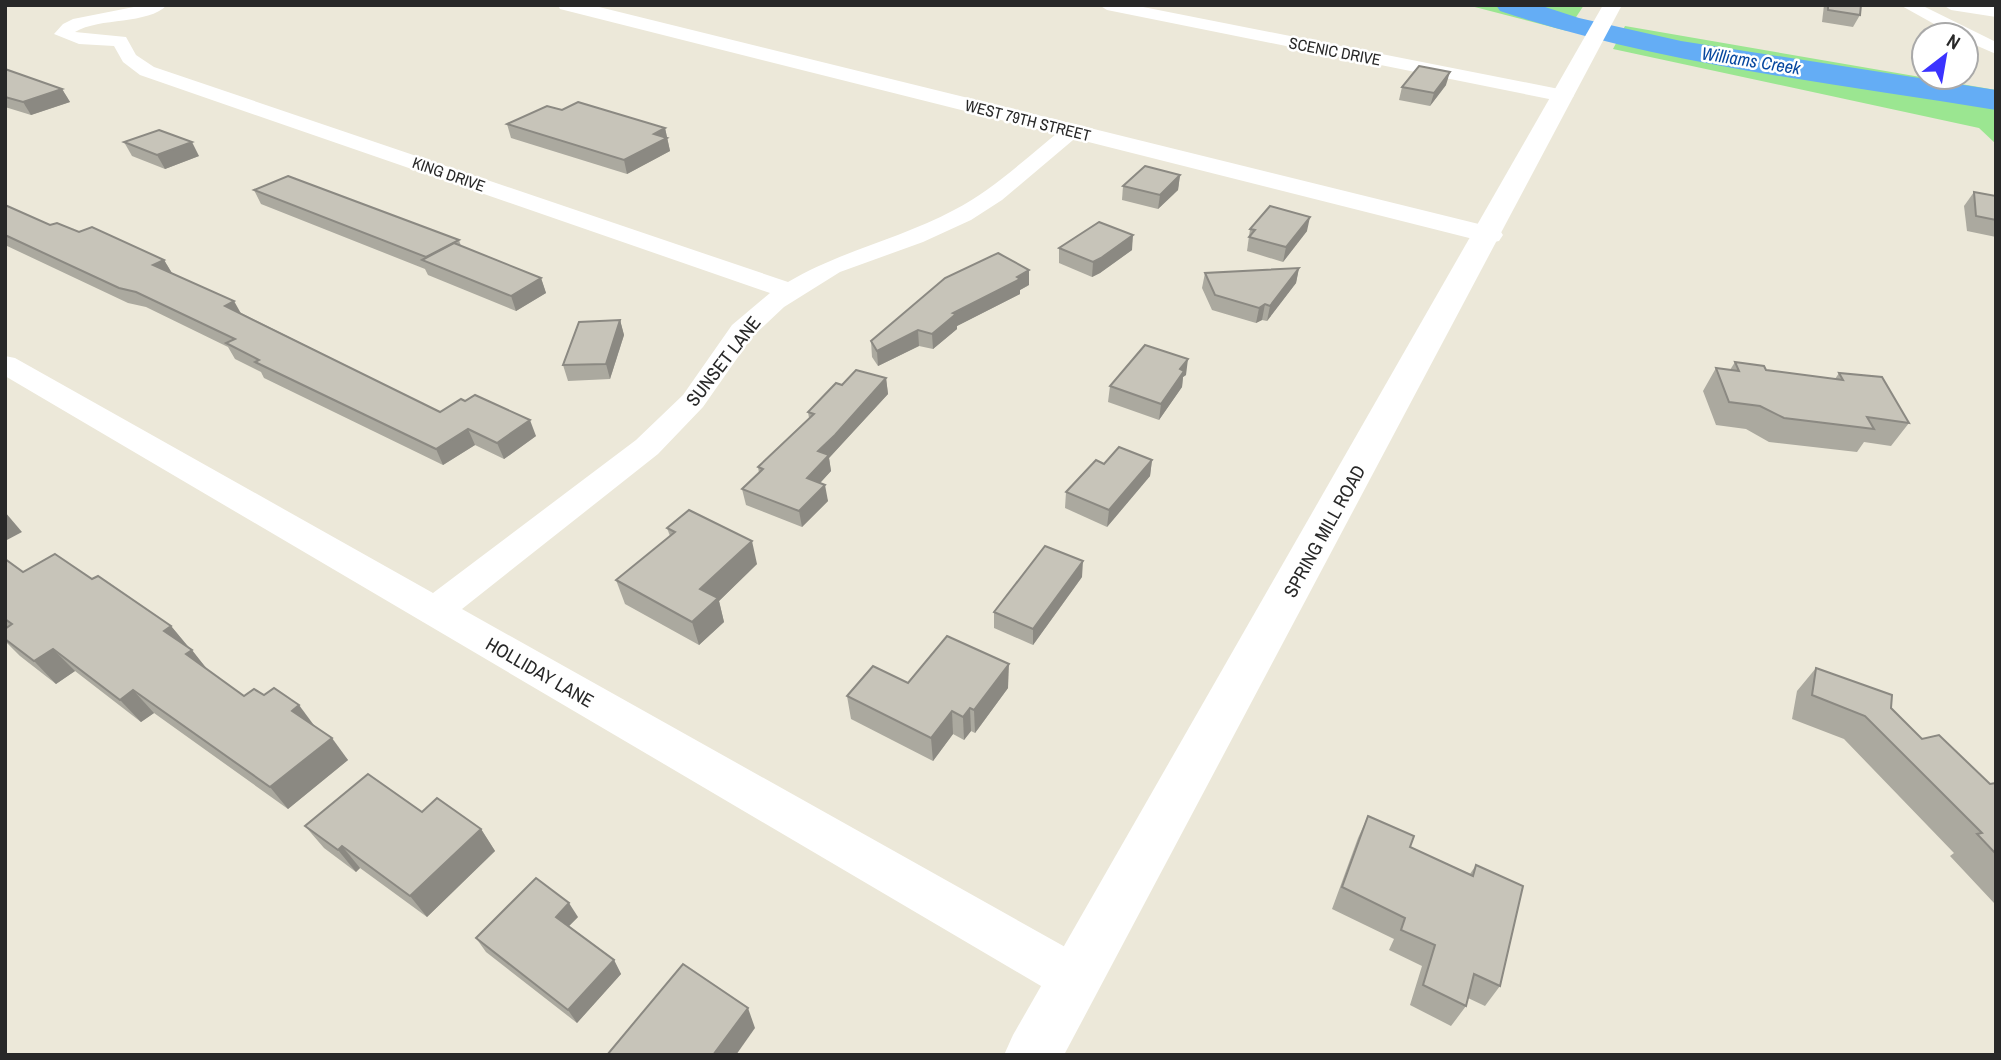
<svg xmlns="http://www.w3.org/2000/svg" width="2001" height="1060" font-family="'Archivo Narrow',sans-serif">
<rect width="100%" height="100%" fill="#ece8d9"/>
<g fill="#9be691">
<polygon points="1467,5 1584,5 1567,31"/>
<polygon points="1625,26 1996,90 1996,144 1979,128 1613,49"/>
</g>
<g fill="none" stroke-linecap="round" stroke-linejoin="round">
<path fill="#64adf5" fill-rule="evenodd" d="M1496,5H1539L1579,18L1681,41L1996,90V110C1830,83 1660,64 1500,11Z"/>
<g fill="#fff" fill-rule="evenodd">
<path d="M144,5H167C148,25 100,17 75,32L126,37L136,55L154,67L788,282C840,251 900,239 954,210C995,189 1029,155 1065,127H1079L1082,131L1079,135L1002,200L971,220L923,242L840,272L784,307L752,337L703,407L658,454L462,609L1092,962L1099,979L1092,996L1075,1003L1058,996L5,376V356L15,358L433,593L636,440L683,395L732,325L770,293L140,75L123,62L114,46L79,44L54,34L63,24L73,19Z"/>
<polygon points="1099,5 1133,5 1564,90 1574,96 1564,102 1107,10"/>
<polygon points="1900,5 1921,5 1996,42 1996,54 1966,41 1966,35 1954,35"/>
<polygon points="1943,5 1996,7 1996,17 1951,10"/>
</g>
<polygon fill="#fff" fill-rule="evenodd" points="1603,5 1622,5 1064,1055 1004,1055 1013,1035"/>
<polygon fill="#fff" fill-rule="evenodd" points="558,5 591,5 1499,229 1503,235 1499,241 1489,243 560,9"/>
</g>
<g fill="#aba99f">
<polygon points="1824,5 1861,5 1860,15 1853,27 1822,22"/>
<polygon points="5,69 62,89 70,102 31,115 5,107"/>
<polygon points="1446,85 1430,106 1399,100 1402,87"/>
<polygon points="562,110 665,128 670,151 627,174 511,138 507,124"/>
<polygon points="124,142 199,156 165,169 132,156"/>
<polygon points="1180,175 1178,190 1158,209 1122,200 1123,186"/>
<polygon points="254,190 459,240 461,246 541,278 546,293 516,311 428,275 425,269 261,204"/>
<polygon points="1974,192 1996,196 1996,237 1967,231 1964,206"/>
<polygon points="5,205 50,225 79,232 164,260 172,273 241,313 440,412 536,436 504,459 475,445 443,465 264,378 261,372 235,359 228,347 146,307 128,303 5,245"/>
<polygon points="1250,229 1307,231 1283,262 1247,251"/>
<polygon points="1059,248 1132,250 1100,273 1092,277 1059,263"/>
<polygon points="1299,268 1296,283 1267,321 1262,320 1256,323 1212,310 1202,288 1205,273"/>
<polygon points="1029,285 1020,290 1020,294 957,326 957,329 933,349 919,346 878,366 872,357 871,341"/>
<polygon points="620,320 624,335 610,379 568,381 563,365"/>
<polygon points="1735,362 1766,370 1835,379 1839,373 1909,423 1891,446 1864,442 1857,452 1769,442 1746,429 1716,425 1703,391 1716,368 1730,370"/>
<polygon points="1186,375 1183,377 1182,387 1159,420 1108,402 1110,386"/>
<polygon points="886,378 888,394 829,458 831,471 820,483 828,501 802,527 746,505 742,489 759,473 758,467 809,418 808,412 842,385"/>
<polygon points="1152,460 1150,476 1107,527 1065,508 1066,492 1104,464"/>
<polygon points="667,528 757,564 719,601 724,622 699,645 625,604 616,580 670,536"/>
<polygon points="5,559 23,572 92,579 171,626 208,670 244,696 264,695 314,726 348,760 288,809 154,713 141,722 75,671 56,684 20,656 5,641 5,629 7,627 5,626"/>
<polygon points="1082,577 1033,645 994,628 994,612"/>
<polygon points="1816,668 1891,708 1922,739 1990,784 1996,783 1996,903 1994,903 1950,856 1954,853 1844,739 1792,719 1797,691"/>
<polygon points="908,683 1008,688 975,733 971,731 964,740 953,734 933,761 851,719 847,696"/>
<polygon points="422,812 481,829 495,851 427,917 360,868 356,872 324,848 305,826"/>
<polygon points="1368,816 1410,847 1470,874 1476,865 1500,986 1485,1006 1468,998 1466,1006 1451,1026 1410,1005 1422,966 1389,950 1394,939 1332,909 1358,838"/>
<polygon points="578,917 569,926 614,960 621,974 577,1023 486,952 476,938"/>
</g>
<g fill="#8b8982">
<polygon points="1450,72 1446,85 1430,106 1434,93"/>
<polygon points="62,89 70,102 31,115 23,102"/>
<polygon points="665,128 670,151 627,174 624,160 654,134"/>
<polygon points="192,142 199,156 165,169 157,155"/>
<polygon points="1180,175 1178,190 1158,209 1160,195"/>
<polygon points="1310,217 1307,231 1283,262 1286,247"/>
<polygon points="1133,235 1132,250 1100,273 1092,277 1093,262"/>
<polygon points="164,260 173,275 153,265"/>
<polygon points="1299,268 1296,283 1267,321 1270,306"/>
<polygon points="1029,270 1029,285 1020,290 1020,294 957,326 957,329 933,349 932,334 953,313"/>
<polygon points="541,278 546,293 516,311 511,296"/>
<polygon points="234,301 243,317 225,306"/>
<polygon points="1265,304 1262,320 1256,323 1259,308"/>
<polygon points="620,320 624,335 610,379 606,364"/>
<polygon points="918,330 919,346 878,366 877,351"/>
<polygon points="1188,359 1186,375 1183,377 1182,387 1159,420 1161,404 1180,369"/>
<polygon points="886,378 888,394 829,458 831,471 810,494 807,478 818,451"/>
<polygon points="530,420 536,436 504,459 497,443"/>
<polygon points="468,429 475,445 443,465 436,449"/>
<polygon points="1152,460 1150,476 1107,527 1109,510"/>
<polygon points="825,485 828,501 802,527 799,511"/>
<polygon points="5,512 22,532 5,541"/>
<polygon points="752,541 757,564 719,601 724,622 699,645 692,622 700,589"/>
<polygon points="1083,561 1082,577 1033,645 1033,629"/>
<polygon points="171,626 190,649 164,631"/>
<polygon points="53,649 75,671 56,684 34,661"/>
<polygon points="192,650 210,673 186,654"/>
<polygon points="1009,664 1008,688 975,733 974,710"/>
<polygon points="133,690 154,713 141,722 120,700"/>
<polygon points="299,705 316,728 292,711"/>
<polygon points="970,708 971,731 964,740 963,717"/>
<polygon points="952,711 953,734 933,761 931,738"/>
<polygon points="332,738 348,760 288,809 270,787"/>
<polygon points="481,829 495,851 427,917 410,896"/>
<polygon points="342,846 360,868 356,872 338,850"/>
<polygon points="569,903 578,917 564,931 556,917"/>
<polygon points="614,960 621,974 577,1023 568,1010"/>
<polygon points="748,1008 755,1028 736,1055 713,1055"/>
</g>
<g fill="#c7c4b9" stroke="#8b8982" stroke-width="2">
<polygon points="1828,5 1861,5 1860,15 1828,10"/>
<polygon points="1419,66 1450,72 1434,93 1402,87"/>
<polygon points="5,69 62,89 23,102 5,97"/>
<polygon points="578,102 665,128 654,134 667,138 624,160 507,124 547,106 562,110"/>
<polygon points="159,130 192,142 157,155 124,142"/>
<polygon points="1145,166 1180,175 1160,195 1123,186"/>
<polygon points="288,176 459,240 426,257 254,190"/>
<polygon points="1974,192 1996,196 1996,220 1976,216"/>
<polygon points="5,205 50,225 57,223 79,232 92,227 164,260 153,265 234,301 225,306 440,412 461,399 465,401 475,395 530,420 497,443 468,429 436,449 255,362 259,360 226,343 235,339 136,292 119,288 5,235"/>
<polygon points="1270,206 1310,217 1286,247 1249,237 1255,230 1250,229"/>
<polygon points="1099,222 1133,235 1101,258 1093,262 1059,248"/>
<polygon points="454,243 541,278 511,296 422,260"/>
<polygon points="998,253 1029,270 1017,277 1020,279 953,313 956,314 932,334 918,330 877,351 871,341 945,278"/>
<polygon points="1299,268 1270,306 1265,304 1259,308 1215,295 1205,273"/>
<polygon points="620,320 606,364 563,365 579,322"/>
<polygon points="1145,345 1188,359 1180,369 1184,371 1161,404 1110,386"/>
<polygon points="1735,362 1764,366 1766,370 1843,380 1839,373 1882,377 1909,423 1867,417 1874,429 1784,418 1760,406 1729,402 1716,368 1739,371"/>
<polygon points="856,370 886,378 835,435 818,451 829,455 807,478 825,485 799,511 742,489 763,469 758,467 814,414 808,412 836,383 842,385"/>
<polygon points="1119,447 1152,460 1109,510 1066,492 1096,460 1104,464"/>
<polygon points="689,510 752,541 700,589 718,598 692,622 616,580 675,532 667,528"/>
<polygon points="1045,546 1083,561 1033,629 994,612"/>
<polygon points="55,554 92,579 98,576 171,626 164,631 192,650 186,654 244,696 254,689 264,695 274,688 299,705 292,711 332,738 270,787 133,690 120,700 53,649 34,661 5,639 5,629 12,624 5,619 5,559 23,572"/>
<polygon points="947,636 1009,664 974,710 970,708 963,717 952,711 931,738 847,696 873,666 908,683"/>
<polygon points="1816,668 1892,695 1891,708 1922,739 1939,735 1990,784 1996,783 1996,854 1977,834 1982,833 1865,716 1812,695"/>
<polygon points="368,774 422,812 437,798 481,829 410,896 342,846 338,850 305,826"/>
<polygon points="1368,816 1414,836 1410,847 1473,876 1476,865 1523,886 1500,986 1474,974 1466,1006 1423,985 1435,945 1401,930 1405,918 1342,887"/>
<polygon points="536,878 569,903 556,917 614,960 568,1010 476,938"/>
<polygon points="683,964 748,1008 713,1055 607,1055"/>
</g>
<g text-anchor="middle" stroke-width="5" stroke-linejoin="round" paint-order="stroke">
<g font-size="16" fill="#282828" stroke="#fff">
<text transform="translate(1335 51) rotate(11)" y="6">SCENIC DRIVE</text>
<text transform="translate(1028 120) rotate(14)" y="6">WEST 79TH STREET</text>
<text transform="translate(449 174) rotate(19)" y="6">KING DRIVE</text>
</g>
<g font-size="18" font-style="italic" fill="#06479f" stroke="#fff">
<text transform="translate(1751 61) rotate(9)" y="6">Williams Creek</text>
</g>
<g font-size="19" fill="#282828" stroke="#fff">
<text transform="translate(723 361) rotate(-52)" y="7">SUNSET LANE</text>
<text transform="translate(1324 531) rotate(-61)" y="7">SPRING MILL ROAD</text>
<text transform="translate(540 672) rotate(30)" y="7">HOLLIDAY LANE</text>
</g>
</g>
<rect width="2001" height="1060" fill="none" stroke="#282828" stroke-width="14"/>
<g transform="translate(1945 56) rotate(31)"><circle r="33" fill="#ffffff" stroke="#a9a9a9" stroke-width="2"/>
<path d="M0-5L12 26L0 18L-12 26Z" fill="#3b33ff"/>
<text y="-10" font-size="19" font-weight="bold" text-anchor="middle" fill="#282828">N</text>
</g>
</svg>
